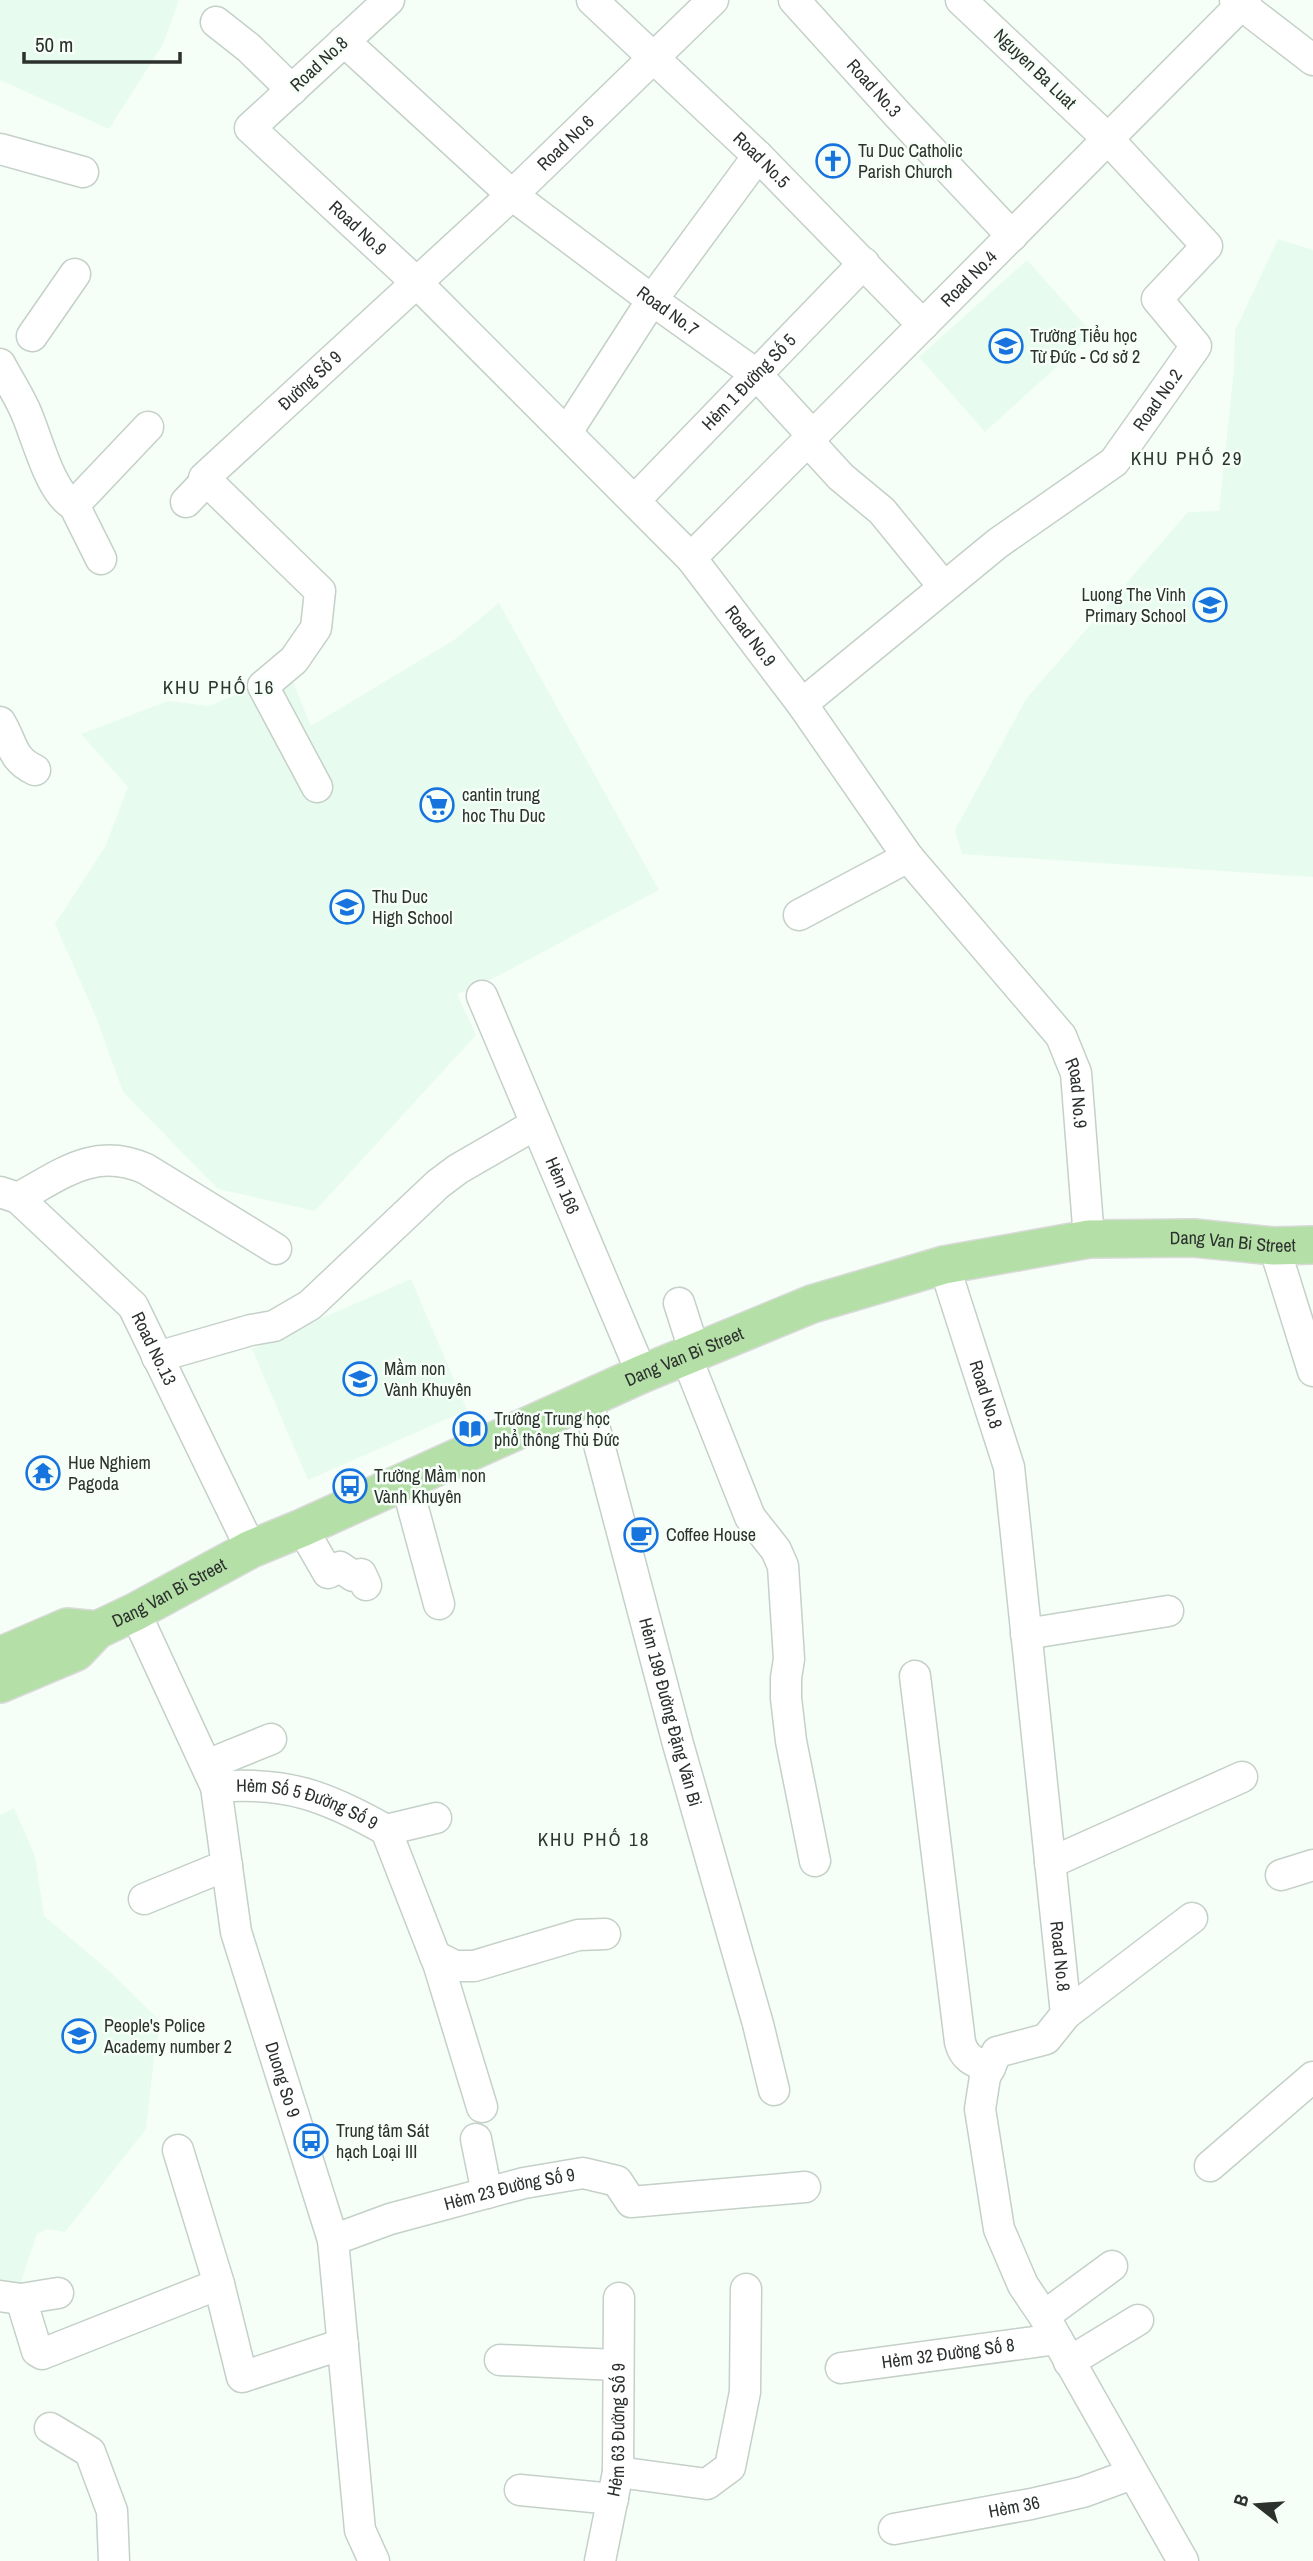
<svg xmlns="http://www.w3.org/2000/svg" width="1313" height="2561" font-family="'Archivo Narrow',sans-serif">
<rect width="100%" height="100%" fill="#f5fff8"/>
<g fill="#e7fbee">
<polygon points="0,0 179,0 163,44 109,129 0,80"/>
<polygon points="1278,239 1313,250 1313,877 962,854 955,830 1026,699 1188,512 1219,511 1234,370 1235,331"/>
<polygon points="1027,260 1093,334 985,432 919,357"/>
<polygon points="499,603 659,890 475,988 457,994 476,1035 315,1211 218,1189 123,1092 96,1017 55,924 105,847 128,787 81,734 168,701 209,706 289,672 311,726 454,640"/>
<polygon points="411,1279 467,1410 308,1480 252,1349"/>
<polygon points="14,1808 35,1856 44,1916 108,1970 161,2022 155,2050 146,2129 65,2232 47,2229 37,2234 19,2287 0,2284 0,1815"/>
</g>
<g fill="none" stroke-linecap="round" stroke-linejoin="round">
<defs>
<g id="minor">
<path id="s1" d="M389,0L250,128L416,282L691,558L802,704L908,857L1061,1036L1076,1073L1089,1239"/>
<path id="s2" d="M592,0L758,156L923,325"/>
<path id="s3" d="M794,0L898,115L1012,236"/>
<polyline points="1235,0 1313,60"/>
<polyline points="216,22 249,48 292,90"/>
<path id="s4" d="M344,41L512,195L652,300L756,374L813,436"/>
<polyline points="0,149 83,172"/>
<polyline points="32,336 75,274"/>
<path d="M0,364C8,379 17,393 24,408C36,432 49,493 74,505"/>
<polyline points="567,432 652,300 758,156"/>
<polyline points="808,441 841,477 882,511 944,587"/>
<path id="s5" d="M635,500L864,263"/>
<polyline points="186,502 207,480"/>
<path id="s6" d="M691,558L1246,0"/>
<polyline points="101,559 74,505 148,427"/>
<path id="s7" d="M802,704L998,543L1114,462L1196,346L1157,299L1207,246L1108,139L961,0"/>
<path d="M0,722C13,743 11,759 35,770"/>
<path id="s8" d="M317,787L263,686L294,660L316,628L320,591L204,478L512,195L713,0"/>
<polyline points="799,915 908,857"/>
<path id="s9" d="M482,996L642,1374"/>
<path id="s10" d="M0,1192L18,1198L133,1306L251,1549"/>
<path d="M18,1198C62,1174 95,1146 146,1169L276,1249"/>
<polyline points="1274,1246 1313,1371"/>
<path id="s11" d="M944,1265L1009,1467L1066,2014L1046,2039L997,2052L985,2077L980,2109L999,2229L1023,2285L1044,2316L1183,2561"/>
<polyline points="679,1303 695,1353"/>
<polyline points="686,1356 750,1517 776,1550 783,1566 789,1659 786,1678 786,1698 791,1741 815,1861"/>
<polyline points="157,1357 251,1330 274,1326 310,1305 438,1184 458,1169 536,1124"/>
<path id="s12" d="M587,1399L678,1744L758,2024L774,2090"/>
<polyline points="406,1482 439,1604"/>
<polyline points="302,1528 328,1573 340,1567 353,1576 361,1574 366,1585"/>
<path id="s13" d="M135,1612L216,1787L236,1932L333,2240L360,2530L374,2561"/>
<polyline points="1026,1634 1168,1611"/>
<path d="M915,1676L960,2042C964,2059 975,2062 990,2068"/>
<polyline points="207,1765 271,1739"/>
<path id="s14" d="M216,1787C286,1781 326,1796 386,1830L436,1818"/>
<polyline points="386,1830 439,1966 482,2107"/>
<polyline points="1050,1863 1242,1777"/>
<polyline points="1281,1875 1313,1865"/>
<polyline points="144,1899 227,1865"/>
<polyline points="435,1956 455,1966 474,1966 578,1935 605,1934"/>
<polyline points="1066,2014 1192,1918"/>
<polyline points="476,2139 487,2193"/>
<polyline points="178,2150 219,2284 242,2377 343,2344"/>
<polyline points="1210,2166 1313,2077"/>
<path id="s15" d="M333,2240L390,2219L524,2183L583,2173L617,2181L631,2202L805,2187"/>
<polyline points="0,2296 21,2299 58,2293"/>
<polyline points="21,2299 37,2351 42,2354 219,2284"/>
<polyline points="1044,2316 1112,2266"/>
<polyline points="500,2360 617,2365"/>
<polyline points="1069,2362 1138,2320"/>
<path id="s16" d="M841,2368L1057,2339"/>
<polyline points="50,2428 90,2452 112,2511 114,2561"/>
<polyline points="618,2472 707,2484 730,2467 745,2392 746,2289"/>
<polyline points="520,2490 613,2499"/>
<path id="s17" d="M894,2529L1031,2504L1083,2492L1132,2474"/>
<path id="s18" d="M600,2561L618,2472L619,2298"/>
</g>
<g id="major">
<polyline points="0,1656 67,1627 97,1630"/>
<path id="s19" d="M0,1684L76,1652L97,1630L135,1612L251,1549L302,1528L642,1374L812,1304L944,1265L1089,1239L1194,1238L1274,1246L1313,1245"/>
</g>
</defs>
<use href="#minor" stroke="#c4d0c8" stroke-width="33"/>
<use href="#major" stroke="#d9dad9" stroke-width="40"/>
<use href="#minor" stroke="#fff" stroke-width="30"/>
<use href="#major" stroke="#b4dfa6" stroke-width="37"/>
</g>
<defs>
<symbol id="church-ring" viewBox="-11 -11 22 22"><circle r="9.5" fill="#f5fff8" stroke="#1773dd" stroke-width="1.5"/><path d="M-1.2-6h2.4v3.5h3.3v2.4h-3.3V6h-2.4V-.1h-3.3v-2.4h3.3Z" fill="#1773dd"/></symbol>
<symbol id="school-ring" viewBox="-11 -11 22 22"><circle r="9.5" fill="#f5fff8" stroke="#1773dd" stroke-width="1.5"/><path d="M0-5L7-2L0 1L-7-2ZM-4 1L0 2.5L4 1V4Q0 6-4 4Z" fill="#1773dd"/></symbol>
<symbol id="supermarket-ring" viewBox="-11 -11 22 22"><circle r="9.5" fill="#f5fff8" stroke="#1773dd" stroke-width="1.5"/><path d="M-6-5.5h2.5l.6 2H6L4.5 2H-2.5L-4.4-4H-6ZM-1.5 3.2a1.3 1.3 0 1 0 .1 0ZM3 3.2a1.3 1.3 0 1 0 .1 0Z" fill="#1773dd"/></symbol>
<symbol id="library-ring" viewBox="-11 -11 22 22"><circle r="9.5" fill="#f5fff8" stroke="#1773dd" stroke-width="1.5"/><path d="M-6-4Q-3-5.5-.7-3.5V5Q-3 3-6 4ZM6-4Q3-5.5 .7-3.5V5Q3 3 6 4Z" fill="#1773dd"/></symbol>
<symbol id="temple-ring" viewBox="-11 -11 22 22"><circle r="9.5" fill="#f5fff8" stroke="#1773dd" stroke-width="1.5"/><path d="M0-6L5-2H3V0L6.5 2.5H4V6H1.5V3h-3V6H-4V2.5H-6.5L-3 0V-2H-5Z" fill="#1773dd"/></symbol>
<symbol id="bus-ring" viewBox="-11 -11 22 22"><circle r="9.5" fill="#f5fff8" stroke="#1773dd" stroke-width="1.5"/><path d="M-5-6H5V4H4V6H2V4H-2V6H-4V4H-5ZM-3.5-4V0h7V-4ZM-3.5 1.2v1.5H-2V1.2ZM2 1.2v1.5H3.5V1.2Z" fill="#1773dd"/></symbol>
<symbol id="cafe-ring" viewBox="-11 -11 22 22"><circle r="9.5" fill="#f5fff8" stroke="#1773dd" stroke-width="1.5"/><path d="M-5.5-4.5H6V0H3Q3 3.5 0 3.5H-2.5Q-5.5 3.5-5.5 0ZM3-3.2v2h1.7v-2ZM-6 4.5H4V6H-6Z" fill="#1773dd"/></symbol>
<symbol id="university-ring" viewBox="-11 -11 22 22"><circle r="9.5" fill="#f5fff8" stroke="#1773dd" stroke-width="1.5"/><path d="M0-5L7-2L0 1L-7-2ZM-4 1L0 2.5L4 1V4Q0 6-4 4Z" fill="#1773dd"/></symbol>
</defs>
<g fill-rule="evenodd">
<use href="#church-ring" x="814" y="142" width="38" height="38"/>
<use href="#school-ring" x="987" y="327" width="38" height="38"/>
<use href="#school-ring" x="1191" y="586" width="38" height="38"/>
<use href="#supermarket-ring" x="418" y="786" width="38" height="38"/>
<use href="#school-ring" x="328" y="888" width="38" height="38"/>
<use href="#school-ring" x="341" y="1360" width="38" height="38"/>
<use href="#library-ring" x="451" y="1410" width="38" height="38"/>
<use href="#temple-ring" x="24" y="1454" width="38" height="38"/>
<use href="#bus-ring" x="331" y="1467" width="38" height="38"/>
<use href="#cafe-ring" x="622" y="1516" width="38" height="38"/>
<use href="#university-ring" x="60" y="2017" width="38" height="38"/>
<use href="#bus-ring" x="292" y="2122" width="38" height="38"/>
</g>
<g text-anchor="middle" stroke-width="5" stroke-linejoin="round" paint-order="stroke">
<g font-size="18" fill="#2c312e" stroke="#f5fff8">
<text transform="translate(319 64) rotate(-43)" y="6">Road No.8</text>
<text transform="translate(1035 69) rotate(44)" y="6">Nguyen Ba Luat</text>
<text dy="6" stroke="none"><textPath href="#s3" startOffset="119">Road No.3</textPath></text>
<text dy="6" stroke="none"><textPath href="#s8" startOffset="886">Road No.6</textPath></text>
<text dy="6" stroke="none"><textPath href="#s2" startOffset="233">Road No.5</textPath></text>
<text dy="6" stroke="none"><textPath href="#s1" startOffset="336">Road No.9</textPath></text>
<text dy="6" stroke="none"><textPath href="#s6" startOffset="394">Road No.4</textPath></text>
<text dy="6" stroke="none"><textPath href="#s4" startOffset="422">Road No.7</textPath></text>
<text dy="6" stroke="none"><textPath href="#s8" startOffset="537">Đường Số 9</textPath></text>
<text dy="6" stroke="none"><textPath href="#s5" startOffset="164">Hẻm 1 Đường Số 5</textPath></text>
<text dy="6" stroke="none"><textPath href="#s7" startOffset="471">Road No.2</textPath></text>
<text dy="6" stroke="none"><textPath href="#s1" startOffset="903">Road No.9</textPath></text>
<text dy="6" stroke="none"><textPath href="#s1" startOffset="1470">Road No.9</textPath></text>
<text dy="6" stroke="none"><textPath href="#s9" startOffset="206">Hẻm 166</textPath></text>
<text dy="6" stroke="none"><textPath href="#s19" startOffset="1328">Dang Van Bi Street</textPath></text>
<text dy="6" stroke="none"><textPath href="#s10" startOffset="224">Road No.13</textPath></text>
<text dy="6" stroke="none"><textPath href="#s19" startOffset="761">Dang Van Bi Street</textPath></text>
<text dy="6" stroke="none"><textPath href="#s11" startOffset="136">Road No.8</textPath></text>
<text dy="6" stroke="none"><textPath href="#s19" startOffset="194">Dang Van Bi Street</textPath></text>
<text dy="6" stroke="none"><textPath href="#s12" startOffset="324">Hẻm 199 Đường Đặng Văn Bi</textPath></text>
<text dy="6" stroke="none"><textPath href="#s14" startOffset="94">Hẻm Số 5 Đường Số 9</textPath></text>
<text dy="6" stroke="none"><textPath href="#s11" startOffset="704">Road No.8</textPath></text>
<text dy="6" stroke="none"><textPath href="#s13" startOffset="494">Duong So 9</textPath></text>
<text dy="6" stroke="none"><textPath href="#s15" startOffset="184">Hẻm 23 Đường Số 9</textPath></text>
<text dy="6" stroke="none"><textPath href="#s16" startOffset="108">Hẻm 32 Đường Số 8</textPath></text>
<text dy="6" stroke="none"><textPath href="#s18" startOffset="133">Hẻm 63 Đường Số 9</textPath></text>
<text dy="6" stroke="none"><textPath href="#s17" startOffset="122">Hẻm 36</textPath></text>
</g>
<g font-size="18" fill="#2c312e" stroke="#f5fff8" text-anchor="start">
<text x="858" y="157">Tu Duc Catholic<tspan x="858" dy="21">Parish Church</tspan></text>
<text x="1030" y="342">Trường Tiểu học<tspan x="1030" dy="21">Từ Đức - Cơ sở 2</tspan></text>
<text x="1186" y="601" text-anchor="end">Luong The Vinh<tspan x="1186" dy="21">Primary School</tspan></text>
<text x="462" y="801">cantin trung<tspan x="462" dy="21">hoc Thu Duc</tspan></text>
<text x="372" y="903">Thu Duc<tspan x="372" dy="21">High School</tspan></text>
<text x="384" y="1375">Mầm non<tspan x="384" dy="21">Vành Khuyên</tspan></text>
<text x="494" y="1425">Trường Trung học<tspan x="494" dy="21">phổ thông Thủ Đức</tspan></text>
<text x="68" y="1469">Hue Nghiem<tspan x="68" dy="21">Pagoda</tspan></text>
<text x="374" y="1482">Trường Mầm non<tspan x="374" dy="21">Vành Khuyên</tspan></text>
<text x="666" y="1541">Coffee House</text>
<text x="104" y="2032">People's Police<tspan x="104" dy="21">Academy number 2</tspan></text>
<text x="336" y="2137">Trung tâm Sát<tspan x="336" dy="21">hạch Loại III</tspan></text>
</g>
<g font-size="19" letter-spacing="2" fill="#2c3630" stroke="#f5fff8">
<text x="1187" y="465">KHU PHỐ 29</text>
<text x="219" y="694">KHU PHỐ 16</text>
<text x="594" y="1846">KHU PHỐ 18</text>
</g>
</g>
<g transform="translate(1257 2505) rotate(287)" stroke="#f5fff8" stroke-width="5" paint-order="stroke">
<path d="M0-5L12 26L0 18L-12 26Z" fill="#2c312e"/>
<text y="-10" font-size="19" font-weight="bold" text-anchor="middle" fill="#2c312e">B</text>
</g>
<path d="M24 52v10h156v-10" fill="none" stroke="#2c312e" stroke-width="3.5"/>
<text x="35" y="52" font-size="21" fill="#2c312e" stroke="#f5fff8" stroke-width="5" paint-order="stroke">50 m</text>
</svg>
